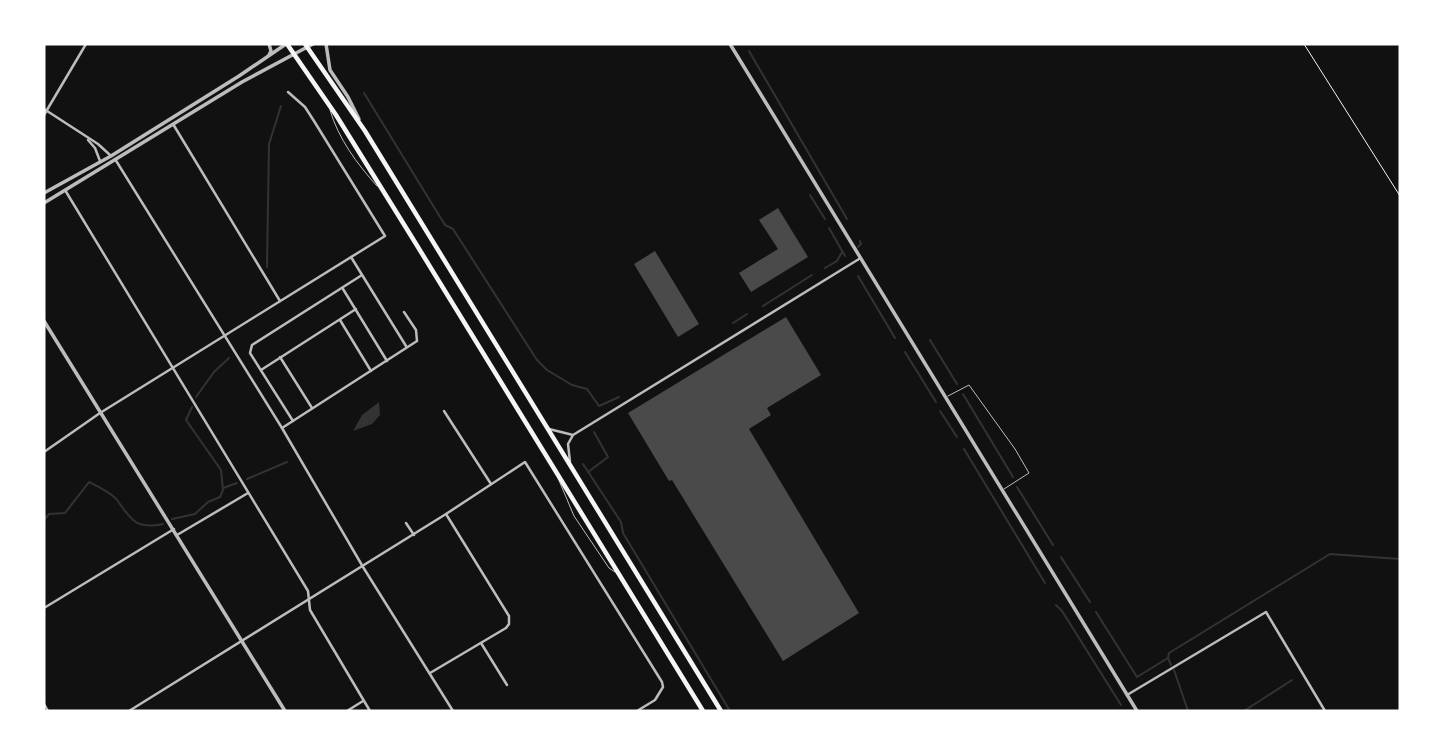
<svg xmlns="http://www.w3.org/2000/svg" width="1444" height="755" font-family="Commissioner,sans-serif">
<rect width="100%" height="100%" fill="#111"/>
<polygon fill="#333" points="379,402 380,415 372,424 353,431 362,415"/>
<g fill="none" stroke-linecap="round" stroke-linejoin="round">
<g stroke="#333" stroke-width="2">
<polyline points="749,51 847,219"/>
<polyline points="364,93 445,225 453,229 537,360 547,370 572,385 587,389 599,406 619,397"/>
<polyline points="810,195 825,219"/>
<polyline points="829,228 845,256"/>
<polyline points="858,247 861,244 860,241"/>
<polyline points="267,267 269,144 281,106"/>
<polyline points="825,268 837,261 842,252"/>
<polyline points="858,276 895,338"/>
<polyline points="763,306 812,275"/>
<polyline points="733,323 747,314"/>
<polyline points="930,340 957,384"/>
<polyline points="905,352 936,402"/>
<polyline points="963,394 1013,477"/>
<polyline points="196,397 214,372 229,358"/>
<polyline points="940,411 957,437"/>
<polyline points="964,449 1045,583"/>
<polyline points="583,464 621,522 623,533 730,711"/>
<polyline points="588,472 608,457 594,432"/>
<polyline points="247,479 287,462"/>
<polyline points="1017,487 1053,545"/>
<polyline points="223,488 237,483"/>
<polyline points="172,519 195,514 208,502 220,497 223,490 221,470 186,420 192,407"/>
<path d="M44,520L49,514L65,513L89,482C97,486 112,493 117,500C131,519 135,530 163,524"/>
<polyline points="1061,557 1090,602"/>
<polyline points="1056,605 1062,611 1121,705"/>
<polyline points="1096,612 1137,677 1168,658 1169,653 1330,554 1400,559"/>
<polyline points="1168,658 1171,665"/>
<polyline points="1174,670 1188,711"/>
<polyline points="1244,711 1292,680"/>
</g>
</g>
<g fill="#4a4a4a">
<polygon points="778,208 808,257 751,292 739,273 778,249 759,220"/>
<polygon points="655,251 699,324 678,337 634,264"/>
<polygon points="786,317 821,375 767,408 771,415 749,429 859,613 783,661 672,480 669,481 628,413"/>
</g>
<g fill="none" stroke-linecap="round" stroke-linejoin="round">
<polyline stroke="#f5f5f5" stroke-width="1" points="1304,44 1400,196"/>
<g stroke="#bcbcbc" stroke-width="1">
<path d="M330,110C338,138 357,164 377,186"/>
<polyline points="948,396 969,385 1015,449 1029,473 1004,489"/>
<polyline points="558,478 574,516 609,568 615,572"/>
</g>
<g stroke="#bcbcbc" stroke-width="2.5">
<polyline points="44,109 98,144 110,155"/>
<polyline points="44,115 86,44"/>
<polyline points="173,124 280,301"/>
<polyline points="88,140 95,148 100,161"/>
<polyline points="115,159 282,428 363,567 453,711"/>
<polyline points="65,190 308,591 310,610 370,711"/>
<polyline points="351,257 406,346"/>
<polyline points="343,289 387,361"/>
<polyline points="340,320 371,371"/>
<polyline points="280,357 312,408"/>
<polyline points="261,370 356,309"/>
<polyline points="444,411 491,484"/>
<polyline points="293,421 250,353 252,345 362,275"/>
<polyline points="282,428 417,341 416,330 404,312"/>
<polyline points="549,429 573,435 568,444 570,462"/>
<polyline points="573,435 859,259"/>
<polyline points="44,452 100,413 385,236 314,121 305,107 288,92"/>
<polyline points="406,523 414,535"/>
<polyline points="177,535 248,493"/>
<polyline points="44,608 174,529"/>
<polyline points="481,643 507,685"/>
<polyline points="430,673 506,628 509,624 509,616 446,514"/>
<polyline points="1127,695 1266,612 1325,711"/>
<polyline points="44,704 48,711"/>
<polyline points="129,711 446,514 525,462 662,682 663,687 655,700 637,711"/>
<polyline points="347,711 363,701"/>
</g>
<g stroke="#bcbcbc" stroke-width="3.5">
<polyline points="269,44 271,51 269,55"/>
<polyline points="326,44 330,70 348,97 359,119"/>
<polyline points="730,44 1137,711"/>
<polyline points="44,193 111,156 239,76 286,44"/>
<polyline points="44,203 242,82 313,44"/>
<polyline points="44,321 285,711"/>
</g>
<g stroke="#f5f5f5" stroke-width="4.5">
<polyline points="287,44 336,115 413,239 703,711"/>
<polyline points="305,44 365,131 721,711"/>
</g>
</g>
<rect width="1444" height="755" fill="none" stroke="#ffffff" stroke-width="91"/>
</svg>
